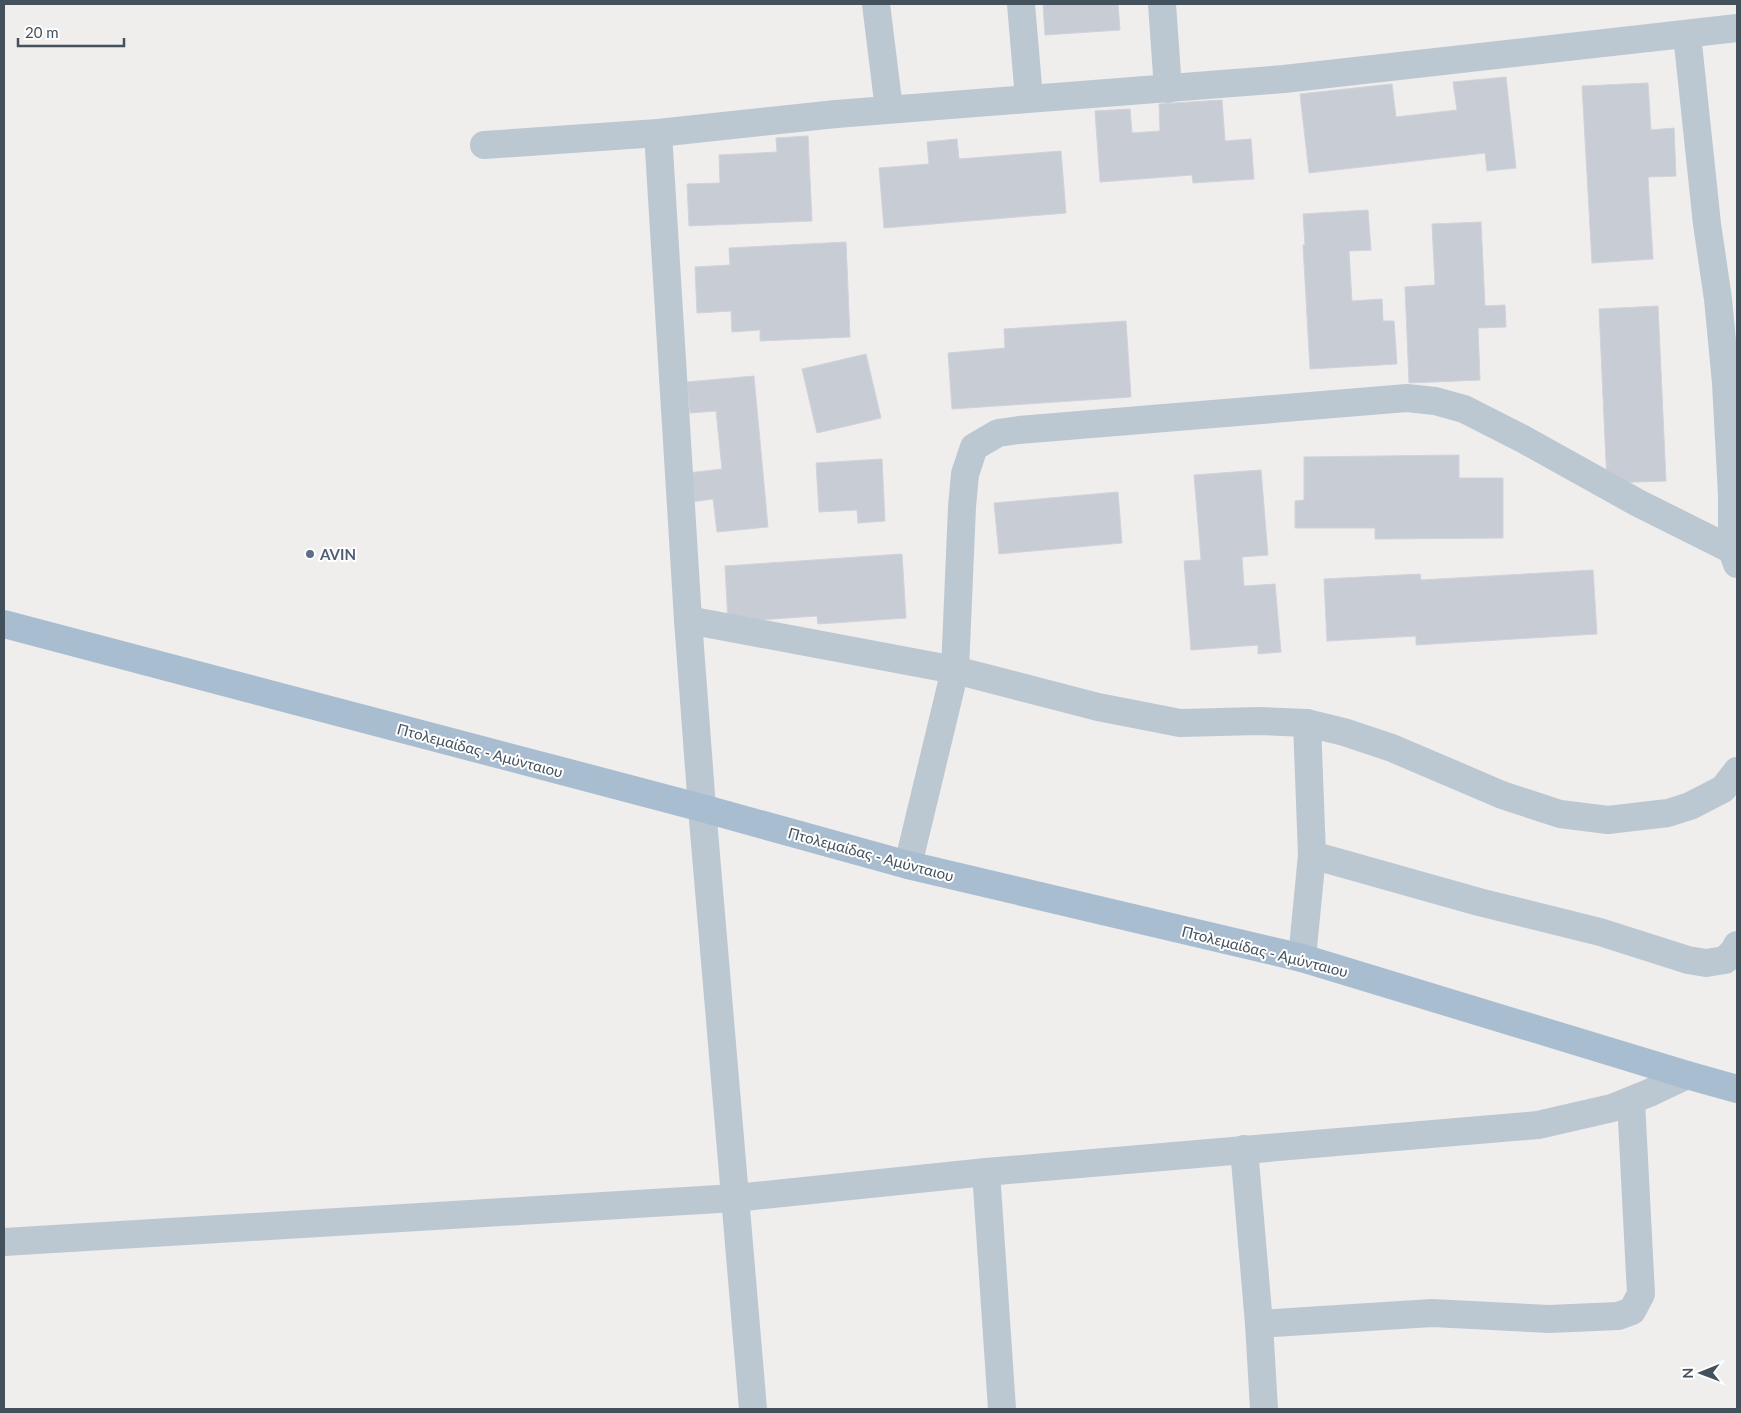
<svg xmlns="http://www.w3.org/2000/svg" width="1741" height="1413" font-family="Lato,sans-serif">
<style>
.building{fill:#c8ccd4;stroke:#d0d3da}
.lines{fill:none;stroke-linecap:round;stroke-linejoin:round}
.minor{stroke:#bcc8d1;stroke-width:28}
.major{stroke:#a9bdd0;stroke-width:28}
.service-dot{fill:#5c6f8a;stroke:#fff;stroke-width:2}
.labels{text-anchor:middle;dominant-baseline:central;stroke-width:4;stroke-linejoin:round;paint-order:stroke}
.service-label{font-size:15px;font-weight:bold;fill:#4e5e75;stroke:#fff;text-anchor:start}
.street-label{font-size:15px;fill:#43515d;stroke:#fff}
</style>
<rect width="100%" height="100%" fill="#f0eded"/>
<g class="building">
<polygon points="1043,4 1118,4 1120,30 1045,35"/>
<polygon points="1506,77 1516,168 1487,171 1485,153 1309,173 1300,94 1392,84 1396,117 1457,110 1453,82"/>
<polygon points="1648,83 1651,130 1674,128 1676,176 1648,177 1653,259 1592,263 1582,86"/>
<polygon points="1222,100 1225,141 1251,139 1254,179 1193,183 1192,175 1100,182 1095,111 1130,109 1132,133 1160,131 1159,104"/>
<polygon points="808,136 812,221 689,226 687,184 720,183 719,155 777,152 776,138"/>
<polygon points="957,139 959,159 1061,151 1066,213 884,228 879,168 929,164 927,142"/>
<polygon points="1368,210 1371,250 1349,251 1352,301 1382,299 1383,321 1394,321 1397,364 1310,369 1303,245 1305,245 1303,214"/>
<polygon points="1481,222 1485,306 1505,305 1506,327 1478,328 1480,380 1409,383 1405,287 1435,285 1432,224"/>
<polygon points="846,242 850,337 760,341 760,330 732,332 731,311 697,313 695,267 730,265 729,248"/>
<polygon points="1658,306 1666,481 1607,483 1599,309"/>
<polygon points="1126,321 1131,397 952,409 948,353 1005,348 1004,329"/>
<polygon points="866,354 881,418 817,433 802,369"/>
<polygon points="754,376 768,527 717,532 713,499 691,502 688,473 722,469 716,411 690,413 687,382"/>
<polygon points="1459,455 1459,478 1503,478 1503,538 1375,539 1375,528 1295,528 1295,501 1304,500 1304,457"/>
<polygon points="882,459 885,521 858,523 857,510 819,512 816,463"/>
<polygon points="1261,470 1268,555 1242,557 1244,586 1275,584 1281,652 1258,654 1258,645 1191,650 1184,561 1201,560 1194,475"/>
<polygon points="1118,492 1122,543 999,554 994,503"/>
<polygon points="902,554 906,618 818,624 817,616 728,622 725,566"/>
<polygon points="1593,570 1597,634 1416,645 1416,636 1327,641 1324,579 1420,574 1421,580"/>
</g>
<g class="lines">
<g class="minor">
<polyline points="876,4 889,109"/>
<polyline points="1021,4 1029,98"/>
<polyline points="1162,4 1168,89"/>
<polyline points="1687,34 1707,224 1718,299 1726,383 1732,495 1732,550 1737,564"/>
<polyline points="658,133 688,620 702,808 753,1409"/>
<polyline points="484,145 658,133 836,114 1284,79 1737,28"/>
<polyline points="688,620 955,670 1098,707 1180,723 1260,721 1307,723 1344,732 1392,748 1502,795 1560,814 1608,820 1668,813 1690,806 1723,789 1737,771"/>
<polyline points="1312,855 1479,902 1600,932 1688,960 1706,963 1725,960 1734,951 1737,945"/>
<polyline points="908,865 955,670 962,507 965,474 974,447 998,433 1019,430 1407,398 1435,401 1464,409 1523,439 1638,503 1732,550"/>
<polyline points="1302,958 1312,855 1307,723"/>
<polyline points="1244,1149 1259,1324 1264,1409"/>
<polyline points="986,1172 1002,1409"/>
<polyline points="4,1242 735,1198 986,1172 1538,1125 1612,1108 1649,1093 1687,1075"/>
<polyline points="1259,1324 1432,1313 1549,1319 1618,1316 1632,1311 1641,1294 1631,1101"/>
</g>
<polyline class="major" points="4,624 702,808 908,865 1302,958 1687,1075 1737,1089"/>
</g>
<circle class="service-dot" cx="310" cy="554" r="5"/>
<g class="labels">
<g class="service-label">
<text x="320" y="554">AVIN</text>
</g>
<g class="street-label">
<text transform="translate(480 750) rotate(15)">Πτολεμαίδας - Αμύνταιου</text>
<text transform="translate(871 854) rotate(15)">Πτολεμαίδας - Αμύνταιου</text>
<text transform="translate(1265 951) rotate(14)">Πτολεμαίδας - Αμύνταιου</text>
</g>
</g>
<rect width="1741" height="1413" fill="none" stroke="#43515d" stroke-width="10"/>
<g transform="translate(1701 1373) rotate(269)" stroke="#ffffff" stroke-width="4" paint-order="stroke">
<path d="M0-4L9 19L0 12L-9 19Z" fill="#43515d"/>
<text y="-8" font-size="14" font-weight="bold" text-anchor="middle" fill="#43515d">N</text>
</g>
<path d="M18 38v8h106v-8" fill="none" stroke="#43515d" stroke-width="2.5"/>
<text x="25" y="38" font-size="15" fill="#43515d" stroke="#ffffff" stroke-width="4" paint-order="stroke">20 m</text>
</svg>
